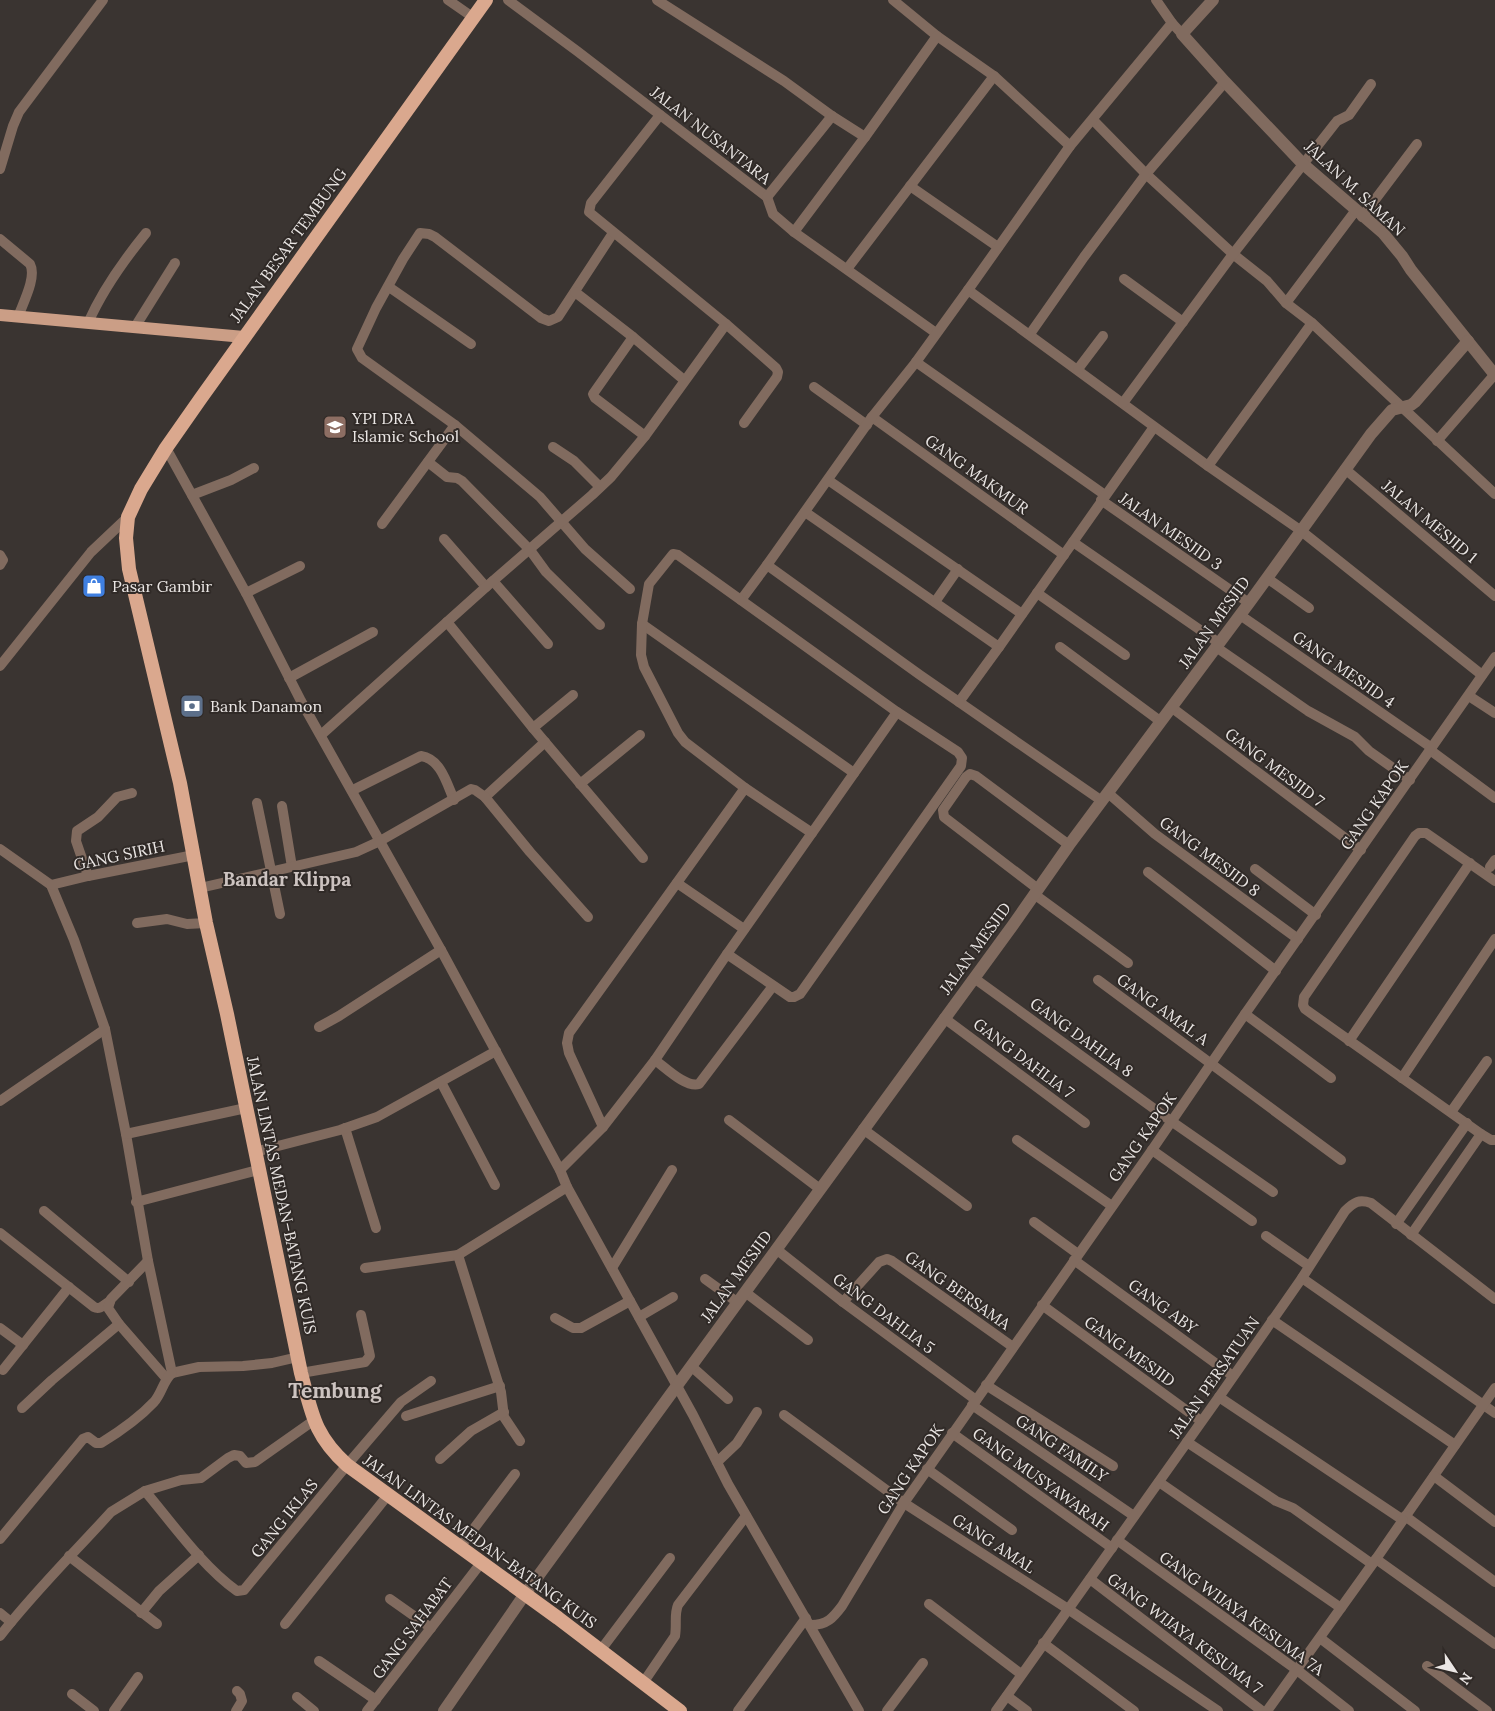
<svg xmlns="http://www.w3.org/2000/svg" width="1495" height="1711" font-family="Lora,serif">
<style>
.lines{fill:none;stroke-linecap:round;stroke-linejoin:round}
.minor{stroke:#816b5f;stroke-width:10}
.tertiary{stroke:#816b5f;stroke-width:12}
.primary{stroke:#cb9e86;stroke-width:12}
.trunk{stroke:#daa88e;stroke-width:14}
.labels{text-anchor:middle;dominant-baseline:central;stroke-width:4;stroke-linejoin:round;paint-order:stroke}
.street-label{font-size:16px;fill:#eae6e4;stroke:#302a27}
.poi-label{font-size:16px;fill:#eae6e4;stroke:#302a27;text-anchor:start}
.quarter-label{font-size:19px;font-weight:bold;fill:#ccc3c0;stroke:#302a27}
.district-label{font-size:21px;font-weight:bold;fill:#ccc3c0;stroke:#302a27}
</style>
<rect width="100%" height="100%" fill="#3a3431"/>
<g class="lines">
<g class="minor">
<polyline points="448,0 474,18"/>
<polyline points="508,0 577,51 767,197 773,214 794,232 936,333"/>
<polyline points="657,0 784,81 832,116 865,137"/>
<polyline points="893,0 937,36 994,76 1070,146"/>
<polyline points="1156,0 1172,23"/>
<polyline points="1093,120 1146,174 1233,254 1267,281 1286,303 1312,323 1495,494"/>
<polyline points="0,169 13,126 19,112 103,0"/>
<polyline points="910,186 998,247"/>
<polyline points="767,197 832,116"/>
<polyline points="1362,217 1417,144"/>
<polyline points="794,232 865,137 937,36"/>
<polyline points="613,233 558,317 549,321 541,318 435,237 429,234 420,233 403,259 376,308 357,349 362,358 455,425 540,497 585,549 630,589"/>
<path d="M0,239L30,264C37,277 23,303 18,317"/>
<polyline points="847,269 994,76"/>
<polyline points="1124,279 1183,322"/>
<polyline points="389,287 471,344"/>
<polyline points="968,290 1208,466 1300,530 1482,675"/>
<polyline points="575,292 633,337 684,380"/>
<polyline points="1286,303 1356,210"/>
<path d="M88,323C102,291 124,260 146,233"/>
<polyline points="726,324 776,368 778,372 777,377 744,423"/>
<polyline points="135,327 175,263"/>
<polyline points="1030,334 1084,257 1146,174 1225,82"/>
<polyline points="633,337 593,394 595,398 645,436"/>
<polyline points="916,362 1105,495"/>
<polyline points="1078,369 1103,336"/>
<polyline points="814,387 867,425"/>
<polyline points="1123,403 1233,254 1333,126 1337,121 1349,115 1371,84"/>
<polyline points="872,417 1064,555"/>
<polyline points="1437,441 1495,374"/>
<polyline points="553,447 574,461 600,487"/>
<polyline points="166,448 246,593 301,701 441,950 560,1170 567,1187 693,1415 728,1484 859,1711"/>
<polyline points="428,462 447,477 457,478 462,481 530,550 546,572 600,625"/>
<polyline points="1208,466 1312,323"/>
<polyline points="1345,469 1495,596"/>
<polyline points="828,480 1022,614"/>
<polyline points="192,495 231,480 254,468"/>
<polyline points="1101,500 1249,603"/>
<polyline points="805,512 999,647 1154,427"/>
<polyline points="382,524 455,425"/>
<polyline points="444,539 486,587"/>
<polyline points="1073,542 1219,643"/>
<polyline points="0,555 3,560 0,565"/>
<polyline points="1267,578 1309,608"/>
<polyline points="493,581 548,644"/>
<polyline points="246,593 300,566"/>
<polyline points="1037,593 1125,655"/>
<polyline points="741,600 767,565"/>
<polyline points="935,602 958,569"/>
<polyline points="1240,615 1432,748"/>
<polyline points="447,622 533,728 643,858"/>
<polyline points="642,624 854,773"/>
<polyline points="1060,647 1160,721"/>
<polyline points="1216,647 1308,711 1355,737 1369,751 1410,780"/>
<polyline points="0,666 91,552 128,517"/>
<polyline points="289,678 373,632"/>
<polyline points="1469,696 1495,713"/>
<polyline points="959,702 999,647"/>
<polyline points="1171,707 1361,850"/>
<polyline points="533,728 573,695"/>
<polyline points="321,735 486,587 592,495 611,477 645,436 726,324 589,212 591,203 660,115"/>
<polyline points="1430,750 1495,798"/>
<polyline points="580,784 640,735"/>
<path d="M353,790L421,756C441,759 447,784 454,800"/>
<polyline points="1108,793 1155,834 1298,939"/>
<polyline points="485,797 545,742"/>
<polyline points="1102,801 920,675 767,565 872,417 916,362 968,290 1070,146 1172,23 1182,34"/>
<polyline points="257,803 280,914"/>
<polyline points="282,806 292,867"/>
<polyline points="0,849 51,885 74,940 105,1029 126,1134 148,1261 172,1373"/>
<polyline points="1490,867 1495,860"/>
<polyline points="1255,869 1316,915"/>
<polyline points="1148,872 1276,971"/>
<polyline points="88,876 76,841 77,831 98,817 117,797 132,793"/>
<polyline points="1495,881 1426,833 1419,833 1415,836 1304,997 1303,1005 1305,1009 1481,1134 1491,1140 1495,1140"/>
<polyline points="677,883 744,929"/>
<polyline points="51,885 88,876 194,855"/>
<polyline points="200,888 356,852 380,841 471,789 475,790 485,797 530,852 588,917"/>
<polyline points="1038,889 944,817 943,810 966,777 970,774 976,776 1069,845"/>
<polyline points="1034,894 1128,963"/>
<polyline points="137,923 167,919 187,924 206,923"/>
<polyline points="727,954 897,712"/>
<polyline points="974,978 1171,1121 1273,1192"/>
<polyline points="1098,980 1341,1160"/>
<polyline points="1245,1014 1331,1078"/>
<polyline points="944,1018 1085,1123"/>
<polyline points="319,1027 339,1016 441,950"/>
<polyline points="1349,1041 1470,863"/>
<path d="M655,1060C666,1068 686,1088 699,1084L773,986"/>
<polyline points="1402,1078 1495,939"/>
<polyline points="441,1082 495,1185"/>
<polyline points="0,1101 105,1029"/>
<polyline points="1451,1112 1487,1061"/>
<polyline points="729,1120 820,1189"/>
<polyline points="603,1127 569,1053 567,1043 569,1033 745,788"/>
<polyline points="345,1128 376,1228"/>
<polyline points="863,1129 967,1206"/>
<polyline points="126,1134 246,1108"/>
<polyline points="1017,1140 1112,1206"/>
<polyline points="1152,1150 1252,1221"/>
<polyline points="255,1152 340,1130 377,1117 496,1051"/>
<polyline points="560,1170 603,1127 655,1060 727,954 790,997 794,997 800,994 961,766 962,758 958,752 897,712 678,555 673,554 649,584 642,624 641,655 644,667 678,733 685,742 745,788 812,833"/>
<polyline points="136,1202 258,1170"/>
<polyline points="44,1211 129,1282"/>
<polyline points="1034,1222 1078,1254"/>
<polyline points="1396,1224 1467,1123"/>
<path d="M0,1233L94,1307C100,1310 104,1305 110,1301"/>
<polyline points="1411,1235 1481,1134"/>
<polyline points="1266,1236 1309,1266"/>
<polyline points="776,1249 843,1302 976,1400"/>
<polyline points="1074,1260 1233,1376"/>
<polyline points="148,1261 111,1299 108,1308 119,1324 166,1378"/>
<polyline points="365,1268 458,1255"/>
<polyline points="612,1268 672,1170"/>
<polyline points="1302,1278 1495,1413"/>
<polyline points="705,1279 737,1302"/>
<polyline points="745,1292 808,1340"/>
<polyline points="843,1302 879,1262 887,1259 892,1261 1013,1347"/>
<polyline points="1042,1305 1201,1421"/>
<polyline points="639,1317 673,1297"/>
<polyline points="555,1318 573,1328 581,1328 630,1301"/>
<polyline points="1272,1320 1455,1445"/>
<polyline points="0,1328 23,1345"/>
<polyline points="691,1366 728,1399"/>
<polyline points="3,1370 69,1287"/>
<polyline points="172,1373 199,1367 243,1366 272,1363 298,1357"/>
<polyline points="301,1373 365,1362 370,1356 361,1315"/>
<polyline points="986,1385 1113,1466"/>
<polyline points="1219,1397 1403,1520 1495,1388"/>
<polyline points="972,1405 1134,1516"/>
<polyline points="22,1408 52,1380 119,1324"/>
<polyline points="784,1415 904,1503 1068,1609 1218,1711"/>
<polyline points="406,1416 500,1386"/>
<polyline points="952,1433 1112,1548"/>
<polyline points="520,1441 504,1417 501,1392 458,1255 567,1187"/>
<polyline points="1187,1442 1276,1501 1293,1508 1372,1564"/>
<polyline points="440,1459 471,1431 504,1412"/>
<polyline points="717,1462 737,1443 757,1412"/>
<polyline points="927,1469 1012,1530"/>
<polyline points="1434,1476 1495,1522"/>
<polyline points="1159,1482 1341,1608"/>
<path d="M145,1491C172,1523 203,1567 237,1591L244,1590L347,1465L401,1402L431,1381"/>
<polyline points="1405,1516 1495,1582"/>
<polyline points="1403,1520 1376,1559 1495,1644"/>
<path d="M0,1539L83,1439L88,1437L96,1443H101C119,1432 139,1418 154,1402C162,1393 163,1381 172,1373"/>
<polyline points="1117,1540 1297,1670 1349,1711"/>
<polyline points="460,1547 515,1474"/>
<polyline points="69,1556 157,1624"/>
<polyline points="1090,1579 1262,1711"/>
<polyline points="390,1599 431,1628"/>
<polyline points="929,1604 1021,1674"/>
<polyline points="0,1613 11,1622"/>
<polyline points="141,1613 159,1591 199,1555"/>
<polyline points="285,1624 388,1495"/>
<path d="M811,1625C827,1625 833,1618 842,1606L904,1503L1152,1150L1245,1014L1495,657"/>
<path d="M0,1636C34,1592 74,1553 111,1512L145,1491L181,1480L201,1478L228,1458L234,1455L240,1456L246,1463L255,1462L313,1421"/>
<polyline points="1320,1638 1415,1711"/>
<polyline points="1043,1643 1134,1711"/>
<polyline points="600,1651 670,1558"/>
<polyline points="319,1661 376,1700"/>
<polyline points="1427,1666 1487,1711"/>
<path d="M643,1683L675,1636C677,1625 674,1614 678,1605L746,1516"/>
<polyline points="72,1694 94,1711"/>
<polyline points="1007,1696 1027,1711"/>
<polyline points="297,1697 314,1711"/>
<polyline points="114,1711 138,1677"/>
<polyline points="236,1711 242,1701 240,1694 237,1691"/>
<polyline points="367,1711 481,1563"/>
<polyline points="738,1711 806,1618"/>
<polyline points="887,1711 923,1663"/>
<path d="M996,1711L1219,1397L1302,1278L1345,1211C1354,1202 1359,1199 1371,1203L1495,1299"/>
<polyline points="1267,1711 1376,1559"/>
</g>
<g class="tertiary">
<polyline points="1213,0 1182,34 1225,82 1303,164 1383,233 1402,256 1411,270 1495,375"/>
<polyline points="444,1711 525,1594 1013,925 1069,845 1249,603 1371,434 1392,410 1411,405 1415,402 1468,341"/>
</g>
<polyline class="primary" points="0,315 244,337"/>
<path class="trunk" d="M486,0L201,398L166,448L141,489L128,517L126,538L129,569L180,783L206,923L227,1014L301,1373C312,1414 314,1435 347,1465L558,1618L680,1711"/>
</g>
<defs>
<g id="school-square" transform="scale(1.25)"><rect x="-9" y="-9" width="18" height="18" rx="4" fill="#8d6e63" stroke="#302a27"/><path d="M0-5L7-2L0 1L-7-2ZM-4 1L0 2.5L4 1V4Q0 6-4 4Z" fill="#fff"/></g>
<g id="shop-square" transform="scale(1.25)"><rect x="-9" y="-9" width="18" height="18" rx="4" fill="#3f7fe0" stroke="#302a27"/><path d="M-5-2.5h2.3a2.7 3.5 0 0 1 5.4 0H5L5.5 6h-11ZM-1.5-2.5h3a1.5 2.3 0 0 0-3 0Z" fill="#fff"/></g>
<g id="bank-square" transform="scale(1.25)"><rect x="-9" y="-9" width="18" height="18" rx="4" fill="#5c6f8a" stroke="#302a27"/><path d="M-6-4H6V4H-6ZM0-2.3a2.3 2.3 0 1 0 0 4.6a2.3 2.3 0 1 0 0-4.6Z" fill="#fff"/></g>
</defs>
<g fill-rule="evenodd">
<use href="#school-square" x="335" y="427"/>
<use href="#shop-square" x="94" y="586"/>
<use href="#bank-square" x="192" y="706"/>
</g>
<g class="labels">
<g class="street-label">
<text transform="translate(711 135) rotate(38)">JALAN NUSANTARA</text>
<text transform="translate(1355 188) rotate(43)">JALAN M. SAMAN</text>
<text transform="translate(288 245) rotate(-54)">JALAN BESAR TEMBUNG</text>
<text transform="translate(977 474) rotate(36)">GANG MAKMUR</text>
<text transform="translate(1430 521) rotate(40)">JALAN MESJID 1</text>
<text transform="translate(1171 531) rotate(35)">JALAN MESJID 3</text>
<text transform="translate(1214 622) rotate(-54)">JALAN MESJID</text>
<text transform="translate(1344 669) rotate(35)">GANG MESJID 4</text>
<text transform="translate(1275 767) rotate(37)">GANG MESJID 7</text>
<text transform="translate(1374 805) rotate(-55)">GANG KAPOK</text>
<text transform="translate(119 855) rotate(-12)">GANG SIRIH</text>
<text transform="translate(1210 856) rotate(37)">GANG MESJID 8</text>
<text transform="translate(975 948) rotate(-54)">JALAN MESJID</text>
<text transform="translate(1163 1009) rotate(36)">GANG AMAL A</text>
<text transform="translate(1082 1037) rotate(36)">GANG DAHLIA 8</text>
<text transform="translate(1024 1058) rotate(37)">GANG DAHLIA 7</text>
<text transform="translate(1142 1137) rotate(-55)">GANG KAPOK</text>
<text transform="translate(282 1195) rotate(78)">JALAN LINTAS MEDAN–BATANG KUIS</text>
<text transform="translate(736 1276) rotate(-54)">JALAN MESJID</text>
<text transform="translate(958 1290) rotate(35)">GANG BERSAMA</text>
<text transform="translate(1163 1306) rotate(36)">GANG ABY</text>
<text transform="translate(884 1313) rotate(37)">GANG DAHLIA 5</text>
<text transform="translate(1130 1351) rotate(36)">GANG MESJID</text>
<text transform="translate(1214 1377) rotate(-55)">JALAN PERSATUAN</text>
<text transform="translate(1062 1448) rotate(34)">GANG FAMILY</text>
<text transform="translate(910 1469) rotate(-56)">GANG KAPOK</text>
<text transform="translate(1041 1479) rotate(36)">GANG MUSYAWARAH</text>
<text transform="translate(284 1518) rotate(-51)">GANG IKLAS</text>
<text transform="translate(480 1541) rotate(36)">JALAN LINTAS MEDAN–BATANG KUIS</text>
<text transform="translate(994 1543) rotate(33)">GANG AMAL</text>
<text transform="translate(1242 1613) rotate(36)">GANG WIJAYA KESUMA 7A</text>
<text transform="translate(412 1628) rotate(-53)">GANG SAHABAT</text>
<text transform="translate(1185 1633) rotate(37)">GANG WIJAYA KESUMA 7</text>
</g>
<g class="poi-label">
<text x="352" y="418">YPI DRA<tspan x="352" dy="18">Islamic School</tspan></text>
<text x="112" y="586">Pasar Gambir</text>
<text x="210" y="706">Bank Danamon</text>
</g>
<g class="quarter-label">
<text x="287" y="879">Bandar Klippa</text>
</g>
<g class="district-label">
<text x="335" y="1390">Tembung</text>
</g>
</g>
<g transform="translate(1455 1671) rotate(125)" stroke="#302a27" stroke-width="4" paint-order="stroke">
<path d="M0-4L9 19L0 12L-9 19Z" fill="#eae6e4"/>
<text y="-8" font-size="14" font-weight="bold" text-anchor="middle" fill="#eae6e4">N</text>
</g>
</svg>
